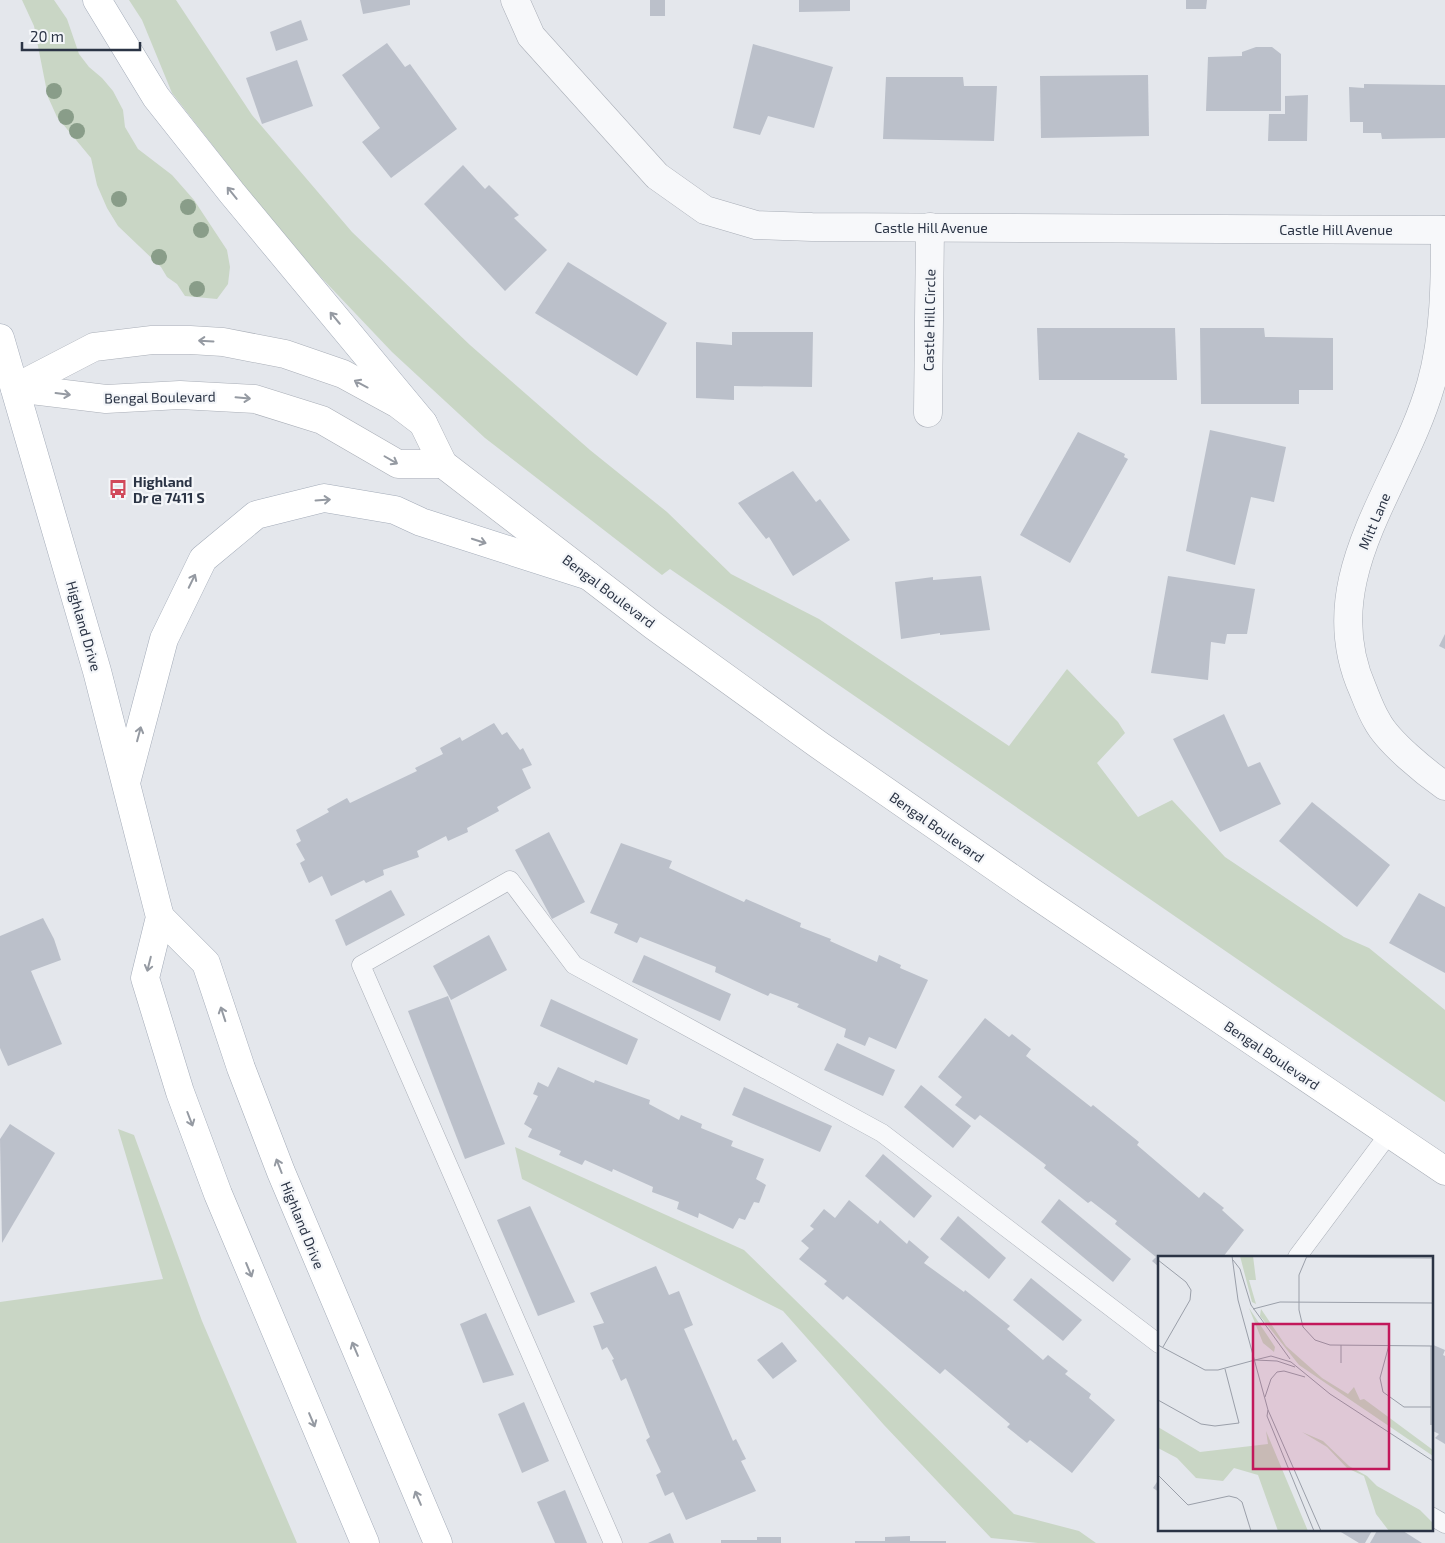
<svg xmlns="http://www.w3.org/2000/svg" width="1445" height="1543" font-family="'Exo 2',sans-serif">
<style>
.green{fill:#c9d6c5}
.building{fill:#bbc0ca}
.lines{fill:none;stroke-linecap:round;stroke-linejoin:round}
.service-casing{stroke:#a9aeb7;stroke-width:19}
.minor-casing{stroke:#a9aeb7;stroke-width:29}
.secondary-casing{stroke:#a9aeb7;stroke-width:29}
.primary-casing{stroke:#a3abb8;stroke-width:29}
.service{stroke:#f7f8fa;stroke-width:18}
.minor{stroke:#f7f8fa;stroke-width:28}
.secondary{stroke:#fff;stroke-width:28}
.primary{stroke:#fff;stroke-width:28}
.tree{fill:#899d89}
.oneway{stroke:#959aa2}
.labels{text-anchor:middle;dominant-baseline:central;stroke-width:4.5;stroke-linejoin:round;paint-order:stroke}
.street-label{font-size:14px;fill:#2b3445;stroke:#f4f6f9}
.poi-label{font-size:14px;font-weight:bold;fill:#2b3445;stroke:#f4f6f9;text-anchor:start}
.inset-road{fill:none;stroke:#9a9fa9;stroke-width:1}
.view{fill:#c2185b;fill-opacity:0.15;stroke:#c2185b;stroke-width:2.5}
.inset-edge{fill:none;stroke:#2b3445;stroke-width:2.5}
</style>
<rect width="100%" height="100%" fill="#e4e7ec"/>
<g class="green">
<polygon points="22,0 54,0 67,19 79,54 89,67 102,78 113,91 123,110 125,127 138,149 172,175 194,200 227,250 230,267 228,284 217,299 185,296 177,284 167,277 161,267 118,226 107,208 97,185 91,158 57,117 48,97 34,26"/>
<polygon points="129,0 176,0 252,115 352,232 470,345 590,450 667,512 731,574 819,619 1009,746 1067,669 1118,722 1125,733 1097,763 1138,817 1172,800 1225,857 1344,937 1369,948 1445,1010 1445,1102 670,569 662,575 485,438 392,352 317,273 249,192 172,93 142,20"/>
<polygon points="118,1129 134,1135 202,1321 297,1543 0,1543 0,1302 163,1279"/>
<polygon points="515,1147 744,1250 1014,1514 1079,1531 1096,1543 1038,1543 991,1538 884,1425 783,1311 522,1179"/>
</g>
<g class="building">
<polygon points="360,0 410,0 410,5 363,14"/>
<rect x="650" y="0" width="15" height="16"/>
<polygon points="799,0 850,0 850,11 799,12"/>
<polygon points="1186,0 1207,0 1206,9 1186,9"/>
<polygon points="301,20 308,40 276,51 270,32"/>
<polygon points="387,43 405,67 410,64 457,129 391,178 362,142 380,128 342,75"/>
<polygon points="753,44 833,67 814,128 768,116 760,135 733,128"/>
<polygon points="1256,47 1272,47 1281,54 1281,111 1206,111 1208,57 1242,56 1242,52"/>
<polygon points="297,60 313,106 262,124 246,78"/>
<polygon points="1148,75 1149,136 1041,138 1040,76"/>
<polygon points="886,77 963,77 964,86 997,86 994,141 883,139"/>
<polygon points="1364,84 1445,85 1445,138 1382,139 1381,133 1363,133 1363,122 1350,122 1349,87 1364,88"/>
<polygon points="1308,95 1307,141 1268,141 1269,114 1285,114 1285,96"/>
<polygon points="463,165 485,189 489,185 519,215 514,218 547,250 505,291 424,204"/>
<polygon points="568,262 667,323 637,376 535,313"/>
<polygon points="1037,328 1175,328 1177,380 1039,380"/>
<polygon points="1200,328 1264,328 1265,337 1333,338 1333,390 1299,390 1299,404 1201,404"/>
<polygon points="732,332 813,332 812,387 734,386 734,400 696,398 696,342 732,345"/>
<polygon points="1210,430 1286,447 1274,502 1251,497 1235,565 1186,551"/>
<polygon points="1078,432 1125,454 1124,457 1128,459 1070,563 1020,535"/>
<polygon points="793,471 816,502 820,499 850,540 793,576 769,537 766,539 738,503"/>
<polygon points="981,576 990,630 940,635 940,633 901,639 895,582 933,577 933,580"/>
<polygon points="1168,576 1255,589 1247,634 1227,634 1225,644 1211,642 1208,680 1151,673"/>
<polygon points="1445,634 1445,649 1439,646"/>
<polygon points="1224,714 1248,767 1260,762 1281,804 1220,832 1173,739"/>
<polygon points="494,723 502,735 507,732 520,750 523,748 532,765 522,769 531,788 497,807 499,811 467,828 468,832 448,841 446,836 417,851 419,857 383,870 384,875 366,883 364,880 331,896 322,876 309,883 300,863 305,860 296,844 301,841 296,830 329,812 327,809 347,798 350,803 417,771 415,768 443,754 440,748 460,737 462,741"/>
<polygon points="1312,802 1390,865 1357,907 1279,841"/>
<polygon points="549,832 585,902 552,919 515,850"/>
<polygon points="621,843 672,861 669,868 744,902 746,899 801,923 800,927 831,939 830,941 877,962 879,955 901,965 900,968 928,980 896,1049 869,1037 865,1046 844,1037 846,1029 797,1007 799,1004 770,993 768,996 715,972 716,967 640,937 637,943 614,933 618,924 590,913"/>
<polygon points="391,890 405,915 346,946 335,920"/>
<polygon points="1419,893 1445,907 1445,973 1389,943"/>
<polygon points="43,918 54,939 61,960 31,971 62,1044 8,1066 0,1048 0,936"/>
<polygon points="489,935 507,970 451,1000 433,966"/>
<polygon points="644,955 731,994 720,1021 632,982"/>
<polygon points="448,996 505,1144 465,1159 408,1011"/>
<polygon points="551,999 638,1039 627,1065 540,1026"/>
<polygon points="985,1018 1009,1037 1012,1034 1031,1049 1026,1056 1091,1107 1093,1105 1139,1142 1137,1145 1199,1198 1204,1192 1224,1208 1222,1210 1244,1230 1223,1257 1159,1257 1159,1267 1152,1261 1156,1257 1115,1224 1117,1221 1091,1201 1088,1203 1044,1168 1046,1165 980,1115 975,1120 955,1105 962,1097 938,1077"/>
<polygon points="837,1043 895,1070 883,1096 824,1070"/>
<polygon points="558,1067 594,1083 595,1080 650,1100 649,1104 679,1120 681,1115 702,1124 701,1128 733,1141 731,1146 764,1159 756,1179 766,1185 759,1203 754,1202 745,1220 739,1218 733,1229 699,1213 698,1218 677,1209 679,1202 652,1192 653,1187 613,1169 612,1172 585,1160 582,1165 559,1155 561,1151 528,1137 532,1129 524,1124 538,1096 533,1094 538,1082 548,1087"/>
<polygon points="921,1085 971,1126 953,1148 904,1107"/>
<polygon points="744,1087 832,1126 820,1152 732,1115"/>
<polygon points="10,1124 55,1153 2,1243 0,1139"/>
<polygon points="883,1154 932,1196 914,1218 865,1176"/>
<polygon points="1059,1199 1131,1259 1113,1282 1041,1222"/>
<polygon points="849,1200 878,1224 880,1220 907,1244 909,1240 929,1257 924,1263 964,1292 965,1290 1010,1326 1007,1329 1043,1360 1048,1355 1068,1371 1065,1374 1091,1394 1089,1398 1115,1420 1072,1473 1030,1440 1027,1443 1007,1427 1010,1424 945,1369 940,1374 847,1296 843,1300 824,1284 827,1281 799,1259 809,1248 801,1241 814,1229 810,1226 824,1209 835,1218"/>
<polygon points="530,1206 575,1302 538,1316 497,1220"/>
<polygon points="958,1216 1006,1258 989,1279 940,1239"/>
<polygon points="656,1266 669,1295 679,1291 693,1325 684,1329 733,1441 736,1439 746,1459 741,1461 756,1491 686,1520 673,1492 665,1496 656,1475 661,1472 646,1440 650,1437 626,1378 621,1381 612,1360 614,1359 607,1347 602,1350 593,1326 604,1323 590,1293"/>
<polygon points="1031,1278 1082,1320 1063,1341 1013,1300"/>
<polygon points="486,1313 514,1375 483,1383 460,1324"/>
<polygon points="782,1342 797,1361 773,1379 757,1360"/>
<polygon points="1431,1344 1445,1350 1443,1355 1445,1356 1445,1444 1435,1438 1439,1434 1431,1430"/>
<polygon points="524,1402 549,1461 522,1473 498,1414"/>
<polygon points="1159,1479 1159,1492 1153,1488"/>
<polygon points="565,1490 587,1543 555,1543 537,1502"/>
<polygon points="1336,1529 1373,1529 1365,1543 1359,1543"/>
<polygon points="1378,1529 1400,1529 1422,1543 1370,1543"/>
<polygon points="670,1533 674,1543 648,1543"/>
<polygon points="910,1536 910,1541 946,1541 946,1543 855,1543 855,1541 885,1541 885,1537"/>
<polygon points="757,1537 781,1537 781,1543 721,1543 721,1540 757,1540"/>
</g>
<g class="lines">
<g class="service-casing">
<g id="service">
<polyline points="1297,1257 1388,1135"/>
<polyline points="1431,1516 1445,1524"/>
<polyline points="613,1543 361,965 510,880 574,965 882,1133 1159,1344"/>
</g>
</g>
<g class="minor-casing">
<g id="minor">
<polyline points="515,0 531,36 657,176 705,210 756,225 812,227 1445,230"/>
<path d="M1445,230C1445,281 1445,334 1431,384C1402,487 1313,578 1363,690C1367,700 1371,711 1377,721C1388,742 1425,772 1445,786"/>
<polyline points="928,413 930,227"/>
</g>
</g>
<g class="secondary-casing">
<g id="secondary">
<polyline points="15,388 94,347 152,340 190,340 223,342 285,354 343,374 398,404 423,423 443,464 654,626 819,745 1030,891 1445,1171"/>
<polyline points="15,388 106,399 180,395 255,399 322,420 398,464 443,464"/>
</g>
</g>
<g class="primary-casing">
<g id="primary">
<polyline points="97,0 156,97 232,193 423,423"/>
<polyline points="0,338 97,671 160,917 145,978 180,1092 218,1194 365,1543"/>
<polyline points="127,779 164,639 203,559 256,515 324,498 395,510 421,522 589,576"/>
<polyline points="160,917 206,963 241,1068 281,1172 438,1543"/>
</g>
</g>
<use href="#service" class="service"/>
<use href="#minor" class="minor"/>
<use href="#secondary" class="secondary"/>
<use href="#primary" class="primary"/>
</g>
<g class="tree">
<circle cx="54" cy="91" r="8"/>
<circle cx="66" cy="117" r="8"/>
<circle cx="77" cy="131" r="8"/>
<circle cx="119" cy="199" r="8"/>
<circle cx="188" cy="207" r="8"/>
<circle cx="201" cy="230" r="8"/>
<circle cx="159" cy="257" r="8"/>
<circle cx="197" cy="289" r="8"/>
</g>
<defs><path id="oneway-shaft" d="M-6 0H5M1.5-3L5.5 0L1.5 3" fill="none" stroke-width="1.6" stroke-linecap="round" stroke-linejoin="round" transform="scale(1.25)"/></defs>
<g class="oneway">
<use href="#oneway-shaft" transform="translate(232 193) rotate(-129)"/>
<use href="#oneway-shaft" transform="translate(335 318) rotate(-130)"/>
<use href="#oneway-shaft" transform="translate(206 341) rotate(-177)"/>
<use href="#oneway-shaft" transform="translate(361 384) rotate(-152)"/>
<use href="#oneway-shaft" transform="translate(63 394) rotate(7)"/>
<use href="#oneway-shaft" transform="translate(243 398) rotate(5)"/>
<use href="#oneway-shaft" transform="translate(391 460) rotate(30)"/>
<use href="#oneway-shaft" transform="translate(323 500) rotate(-4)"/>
<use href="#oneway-shaft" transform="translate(479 541) rotate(18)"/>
<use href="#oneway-shaft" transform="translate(192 581) rotate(-64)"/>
<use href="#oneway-shaft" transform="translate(139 734) rotate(-75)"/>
<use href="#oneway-shaft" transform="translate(149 964) rotate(104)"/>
<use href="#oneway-shaft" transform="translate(223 1014) rotate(-108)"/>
<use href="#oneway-shaft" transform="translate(190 1119) rotate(69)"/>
<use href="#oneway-shaft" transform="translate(279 1166) rotate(-111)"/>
<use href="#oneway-shaft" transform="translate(249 1270) rotate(68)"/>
<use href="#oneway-shaft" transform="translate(355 1349) rotate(-113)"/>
<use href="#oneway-shaft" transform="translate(312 1420) rotate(67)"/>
<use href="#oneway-shaft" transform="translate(418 1498) rotate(-113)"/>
</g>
<defs>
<g id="bus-bare" transform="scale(1.5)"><path d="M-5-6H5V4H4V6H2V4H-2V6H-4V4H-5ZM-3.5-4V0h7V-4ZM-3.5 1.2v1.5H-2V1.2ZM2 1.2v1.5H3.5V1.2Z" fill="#d1495b" stroke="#f4f6f9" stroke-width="2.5" paint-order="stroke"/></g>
</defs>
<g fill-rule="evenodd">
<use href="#bus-bare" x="118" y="489"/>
</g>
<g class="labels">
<g class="street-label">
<text x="931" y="227">Castle Hill Avenue</text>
<text x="1336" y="229">Castle Hill Avenue</text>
<text transform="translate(929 320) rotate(-89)">Castle Hill Circle</text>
<text transform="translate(160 397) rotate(-1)">Bengal Boulevard</text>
<text transform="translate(1374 521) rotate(-67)">Mitt Lane</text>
<text transform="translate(609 591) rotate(37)">Bengal Boulevard</text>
<text transform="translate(84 626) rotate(74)">Highland Drive</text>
<text transform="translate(937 827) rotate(35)">Bengal Boulevard</text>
<text transform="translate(1272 1055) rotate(34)">Bengal Boulevard</text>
<text transform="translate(303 1225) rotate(68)">Highland Drive</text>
</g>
<g class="poi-label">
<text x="133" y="481">Highland<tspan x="133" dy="16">Dr @ 7411 S</tspan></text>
</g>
</g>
<g transform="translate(1158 1256)">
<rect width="275" height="275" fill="#e4e7ec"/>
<path d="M82,0H95L98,24H91L98,48L94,46ZM91,52L117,91L116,96L105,87ZM103,53L128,90L164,122L190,138L196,131L202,144L206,143L275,194V200L141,109L102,60ZM0,171L42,196L110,188L108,175L150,275H120L100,219L76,212L65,225L38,222L19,202L0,192ZM144,176L165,185L191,210L209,220L219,230L262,254L275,267V275H231L218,258L206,220L189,212L169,191Z" fill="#c9d6c5"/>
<path class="inset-road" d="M74,0L80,44L110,154L109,160L156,275M149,0L141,19V54L145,71L157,84L172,89L275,90M149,1L275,2M0,4L28,26L33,34L32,44L5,91M75,4L82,13L93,49L132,103M95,53L122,46L275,47M0,89L47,114H60L97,104M231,89L222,122L225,136L246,151H273M97,104L113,100L133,106L172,138L275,205M97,104L119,105L137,111M183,107V89M107,141L113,123L119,116L126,115L147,121M0,144L43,168L57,170L81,167L67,113M110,154L163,275M273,169V90M0,219L30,249L71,240L79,242L84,246L93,275"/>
<path class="view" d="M95,68H231V213H95Z"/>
<rect width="275" height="275" class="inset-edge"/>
</g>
<path d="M22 42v8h118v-8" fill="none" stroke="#2b3445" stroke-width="2.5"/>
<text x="30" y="42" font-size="15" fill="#2b3445" stroke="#f4f6f9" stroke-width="4" paint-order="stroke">20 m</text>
</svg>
